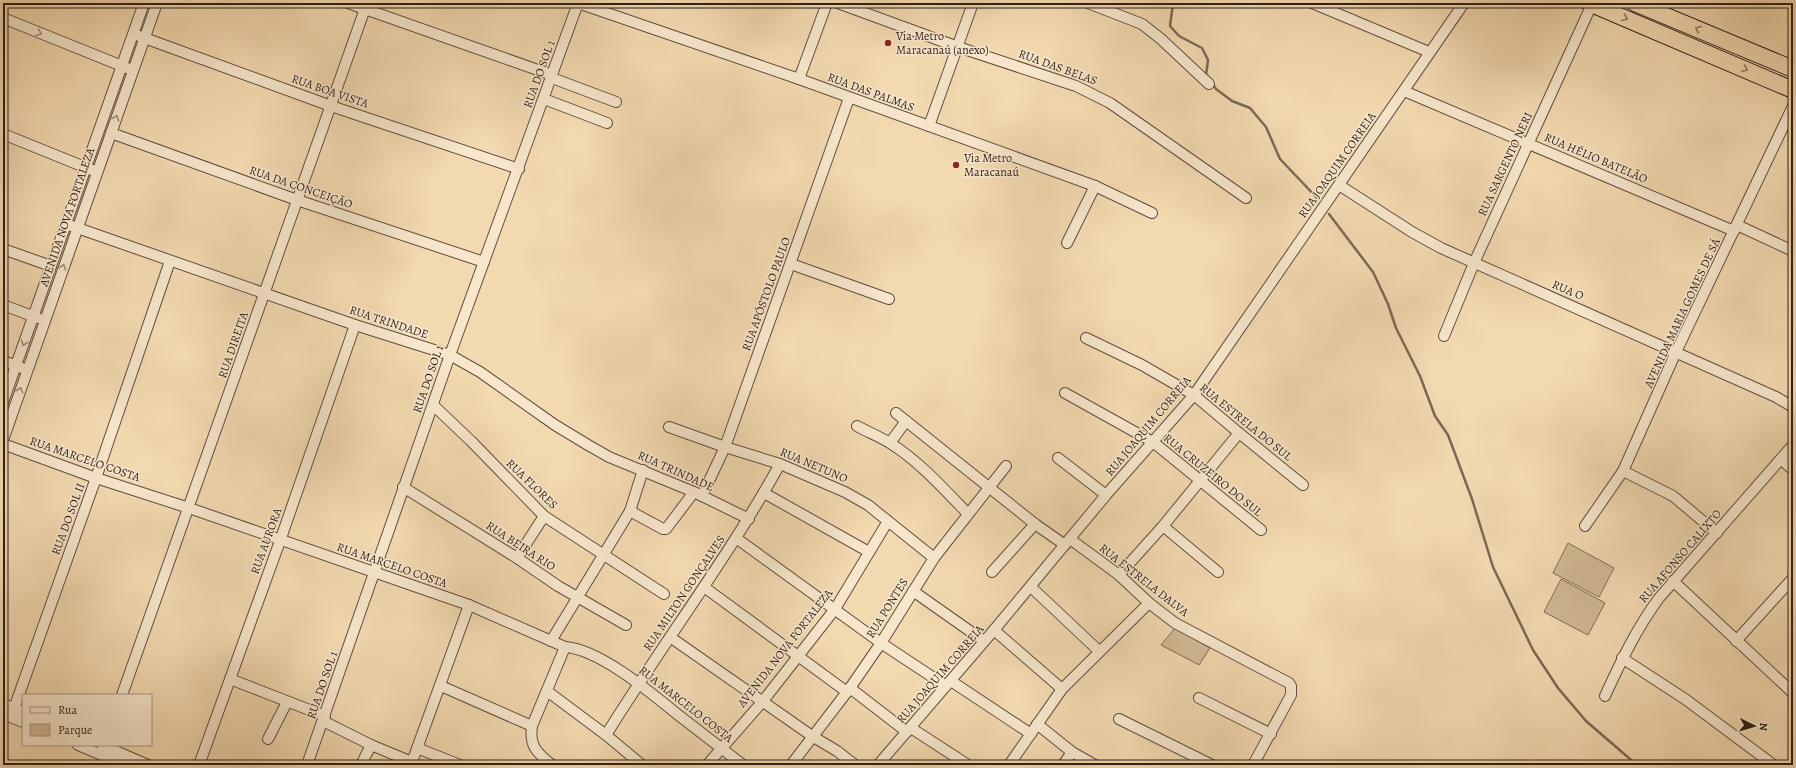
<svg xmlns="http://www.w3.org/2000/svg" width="1796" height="768" font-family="Alegreya,serif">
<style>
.green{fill:#d2b996;stroke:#806c56}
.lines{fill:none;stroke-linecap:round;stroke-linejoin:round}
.stream{stroke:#7c6954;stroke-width:2.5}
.minor-casing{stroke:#5f4e3d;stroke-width:12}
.trunk-casing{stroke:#2e1f17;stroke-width:18}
.minor{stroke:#f7e6cc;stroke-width:10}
.trunk{stroke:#f3d9b0;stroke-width:16}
.oneway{stroke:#907c64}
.oneway2{stroke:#9d8c7b}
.poi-dot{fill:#8f2418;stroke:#f7e6cc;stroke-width:1.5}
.labels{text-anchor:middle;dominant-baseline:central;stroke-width:3;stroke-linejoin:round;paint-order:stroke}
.poi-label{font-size:12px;fill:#2e1f17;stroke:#f7e6cc;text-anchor:start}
.street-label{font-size:12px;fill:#2e1f17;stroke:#f7e6cc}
</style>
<rect width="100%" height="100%" fill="#f3d9b0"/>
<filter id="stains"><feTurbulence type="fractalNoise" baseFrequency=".005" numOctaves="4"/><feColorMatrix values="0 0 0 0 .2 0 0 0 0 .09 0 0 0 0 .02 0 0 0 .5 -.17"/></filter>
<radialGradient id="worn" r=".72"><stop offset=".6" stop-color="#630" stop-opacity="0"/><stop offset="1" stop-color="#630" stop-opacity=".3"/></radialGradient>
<g class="green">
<polygon points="1568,543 1614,568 1599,597 1553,573"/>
<polygon points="1561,579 1605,603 1588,635 1544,612"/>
<polygon points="1175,628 1210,648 1199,665 1161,645"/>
</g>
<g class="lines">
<g class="stream">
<polyline points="1173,3 1170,26 1179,36 1202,48 1208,60 1206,75 1208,77"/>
<polyline points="1212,83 1216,89 1232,101 1250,108 1266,127 1280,159 1318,199"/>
<polyline points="1329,214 1373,272 1388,304 1396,328 1420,376 1435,416 1448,435 1472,499 1493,567 1533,650 1558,688 1586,721 1637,765"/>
</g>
<g class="minor-casing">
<g id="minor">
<polyline points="348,3 552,75"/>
<polyline points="578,3 799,79 1095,186 1152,213"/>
<polyline points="838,3 958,47 1076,86 1110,103 1246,198"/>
<polyline points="1088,3 1142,24 1161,39 1209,84"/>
<polyline points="1312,3 1429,52"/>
<polyline points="3,18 127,68"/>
<polyline points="139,36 331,106 519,169"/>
<polyline points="552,78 616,102"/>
<polyline points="799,79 827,3"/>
<polyline points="1404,91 1734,231"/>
<polyline points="544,99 607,123"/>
<polyline points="929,126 973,3"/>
<polyline points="111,133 297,200 484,262"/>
<polyline points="3,134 92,170"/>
<polyline points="1339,185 1412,232 1441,248 1776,397 1793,407"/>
<polyline points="66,224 355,325 450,355 480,372 555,425 588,445 609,457 694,492 749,519"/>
<polyline points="1737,225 1793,251"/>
<polyline points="1067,243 1095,186"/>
<polyline points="3,249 51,266"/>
<polyline points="791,264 889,299"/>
<polyline points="3,305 38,318"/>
<polyline points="1444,336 1474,263 1592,4"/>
<polyline points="1086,338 1142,365 1194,395 1239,433 1303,485"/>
<polyline points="3,361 22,368"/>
<polyline points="1065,393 1153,442 1261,530"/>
<polyline points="3,402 144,3"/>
<polyline points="433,405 471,441 544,516 664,594"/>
<polyline points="896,413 1035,524 1065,545"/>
<path d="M857,426C868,432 880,437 890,443C920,462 944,489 968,514"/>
<polyline points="669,427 725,447 780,464 845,492 868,505 934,558"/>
<polyline points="3,440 157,3"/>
<polyline points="890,443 906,421"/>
<path d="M3,444L96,478L189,508L469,605L565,647C599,649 650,692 677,714C699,731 721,748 743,765"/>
<polyline points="1058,458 1106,495"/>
<polyline points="1781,459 1793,470"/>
<polyline points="1623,471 1673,496 1717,533"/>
<polyline points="403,487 517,558 558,586 626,625"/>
<polyline points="764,493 869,552"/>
<polyline points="702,496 725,447 849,98"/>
<polyline points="630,511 663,529 666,529 694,492"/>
<polyline points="1163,526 1218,572"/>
<polyline points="1585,526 1623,471 1676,352 1793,106"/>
<polyline points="736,538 881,643 946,686"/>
<polyline points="1070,539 1119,575 1149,603 1175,623 1289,683 1291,686 1291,695 1253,765"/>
<polyline points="517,558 544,516"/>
<polyline points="992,572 1035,524"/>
<polyline points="1119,575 1163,526 1239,433"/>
<polyline points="1673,581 1793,693"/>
<polyline points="704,587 847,692"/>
<polyline points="1031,587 1099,651"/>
<polyline points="913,591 984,641"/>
<polyline points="994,630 1062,689"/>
<polyline points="670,637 812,736 837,751 855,765"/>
<polyline points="551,641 630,511 643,470"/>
<polyline points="1736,641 1793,578"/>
<polyline points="1622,658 1685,699 1771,763"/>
<polyline points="230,679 325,716"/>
<polyline points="951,681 1031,734"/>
<path d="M441,686L532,726C529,746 537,753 552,765"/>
<polyline points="850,688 907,732"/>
<polyline points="547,691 606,735 642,765"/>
<polyline points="122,695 367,3"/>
<path d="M1605,696C1621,661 1637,628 1659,598L1793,445"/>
<polyline points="1199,698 1271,734"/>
<polyline points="3,704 23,712"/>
<polyline points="3,714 23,722"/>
<polyline points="11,717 96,478 170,261"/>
<polyline points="1119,719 1212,765"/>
<polyline points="323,721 371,745 412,762"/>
<polyline points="1037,724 1072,752 1095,765"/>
<polyline points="532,726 565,647"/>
<polyline points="911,728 968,765"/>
<path d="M606,735C663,643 728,558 780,464"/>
<polyline points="268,739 287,702"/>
<polyline points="78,745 126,765"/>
<polyline points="102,745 148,765"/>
<polyline points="417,748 460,765"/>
<polyline points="199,765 280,541 355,325"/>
<polyline points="307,765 450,355 578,3"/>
<polyline points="361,765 371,745"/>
<polyline points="411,765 469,605"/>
<polyline points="707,765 763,701 835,609 888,521"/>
<polyline points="791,765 850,688 881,643 934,558 1006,466"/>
<polyline points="878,765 994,630 1106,495 1194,395 1464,3"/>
<polyline points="1009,765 1062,689 1149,603"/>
<polyline points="1063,765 1072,752"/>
</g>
</g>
<g class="trunk-casing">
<g id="trunk">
<polyline points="1589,3 1793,90"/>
<polyline points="1635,3 1793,69"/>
</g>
</g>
<use href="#minor" class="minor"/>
<use href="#trunk" class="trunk"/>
</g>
<defs><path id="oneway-chevron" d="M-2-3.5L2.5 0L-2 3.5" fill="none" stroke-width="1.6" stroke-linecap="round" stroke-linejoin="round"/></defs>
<g class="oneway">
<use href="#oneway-chevron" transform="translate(1625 18) rotate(23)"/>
<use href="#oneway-chevron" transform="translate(1698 29) rotate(-157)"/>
<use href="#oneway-chevron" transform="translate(1745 69) rotate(23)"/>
</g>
<g class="oneway2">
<use href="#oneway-chevron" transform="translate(39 33) rotate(22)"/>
<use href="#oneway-chevron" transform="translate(116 118) rotate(-70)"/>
<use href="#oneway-chevron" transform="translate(63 267) rotate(-71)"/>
<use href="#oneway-chevron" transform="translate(24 343) rotate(109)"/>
<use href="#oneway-chevron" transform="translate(20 390) rotate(-71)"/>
</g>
<g class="poi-dot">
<circle cx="888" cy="43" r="4"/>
<circle cx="956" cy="165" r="4"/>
</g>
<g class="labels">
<g class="poi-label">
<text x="896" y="36">Via Metro<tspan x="896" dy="14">Maracanaú (anexo)</tspan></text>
<text x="964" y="158">Via Metro<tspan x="964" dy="14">Maracanaú</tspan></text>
</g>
<g class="street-label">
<text transform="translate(1058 67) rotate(20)">RUA DAS BELAS</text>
<text transform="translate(539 74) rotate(-70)">RUA DO SOL 1</text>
<text transform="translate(330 91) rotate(19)">RUA BOA VISTA</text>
<text transform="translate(871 92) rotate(20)">RUA DAS PALMAS</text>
<text transform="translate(1596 158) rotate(23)">RUA HÉLIO BATELÃO</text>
<text transform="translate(1505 164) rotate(-65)">RUA SARGENTO NERI</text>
<text transform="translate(1337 165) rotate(-55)">RUA JOAQUIM CORREIA</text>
<text transform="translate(301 187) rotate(19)">RUA DA CONCEIÇÃO</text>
<text transform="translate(67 217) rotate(-71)">AVENIDA NOVA FORTALEZA</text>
<text transform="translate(1568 290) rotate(23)">RUA O</text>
<text transform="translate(766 294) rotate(-70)">RUA APÓSTOLO PAULO</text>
<text transform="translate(1682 313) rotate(-65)">AVENIDA MARIA GOMES DE SÁ</text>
<text transform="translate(389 322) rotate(18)">RUA TRINDADE</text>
<text transform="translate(233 345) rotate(-71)">RUA DIREITA</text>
<text transform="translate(428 379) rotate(-71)">RUA DO SOL 1</text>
<text transform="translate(1246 422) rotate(39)">RUA ESTRELA DO SUL</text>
<text transform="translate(1148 426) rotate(-50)">RUA JOAQUIM CORREIA</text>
<text transform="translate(85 459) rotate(19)">RUA MARCELO COSTA</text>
<text transform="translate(814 465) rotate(23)">RUA NETUNO</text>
<text transform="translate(676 471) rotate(24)">RUA TRINDADE</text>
<text transform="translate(1213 475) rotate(39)">RUA CRUZEIRO DO SUL</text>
<text transform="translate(532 484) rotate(44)">RUA FLORES</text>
<text transform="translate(68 519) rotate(-70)">RUA DO SOL II</text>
<text transform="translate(266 541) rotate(-70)">RUA AURORA</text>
<text transform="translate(521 546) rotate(33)">RUA BEIRA RIO</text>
<text transform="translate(1680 556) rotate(-49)">RUA AFONSO CALIXTO</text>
<text transform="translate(392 565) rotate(19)">RUA MARCELO COSTA</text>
<text transform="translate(1144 580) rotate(38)">RUA ESTRELA DALVA</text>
<text transform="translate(684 593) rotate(-56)">RUA MILTON GONÇALVES</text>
<text transform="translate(887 608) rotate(-58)">RUA PONTES</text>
<text transform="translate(785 648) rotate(-52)">AVENIDA NOVA FORTALEZA</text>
<text transform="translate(940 674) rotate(-49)">RUA JOAQUIM CORREIA</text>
<text transform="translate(322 685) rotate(-71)">RUA DO SOL 1</text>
<text transform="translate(686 704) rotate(38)">RUA MARCELO COSTA</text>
</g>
</g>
<rect width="1796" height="768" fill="none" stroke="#f3d9b0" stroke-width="16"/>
<rect x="4" y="4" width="1788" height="760" fill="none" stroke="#2e1f17" stroke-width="2"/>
<rect x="8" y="8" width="1780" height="752" fill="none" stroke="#2e1f17"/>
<rect x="22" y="694" width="130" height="52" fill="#f7e6cc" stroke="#a79684"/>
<rect x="30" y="707" width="20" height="6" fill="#f7e6cc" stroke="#a79684"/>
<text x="58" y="714" font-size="12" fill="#2e1f17">Rua</text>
<rect x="30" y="724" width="20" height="12" fill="#d2b996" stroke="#a79684"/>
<text x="58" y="734" font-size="12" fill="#2e1f17">Parque</text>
<g transform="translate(1754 726) rotate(95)" stroke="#f7e6cc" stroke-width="3" paint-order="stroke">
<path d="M0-3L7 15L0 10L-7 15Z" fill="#2e1f17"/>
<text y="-6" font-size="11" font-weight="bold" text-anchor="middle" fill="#2e1f17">N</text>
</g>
<rect width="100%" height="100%" filter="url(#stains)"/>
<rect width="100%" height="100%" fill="url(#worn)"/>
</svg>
